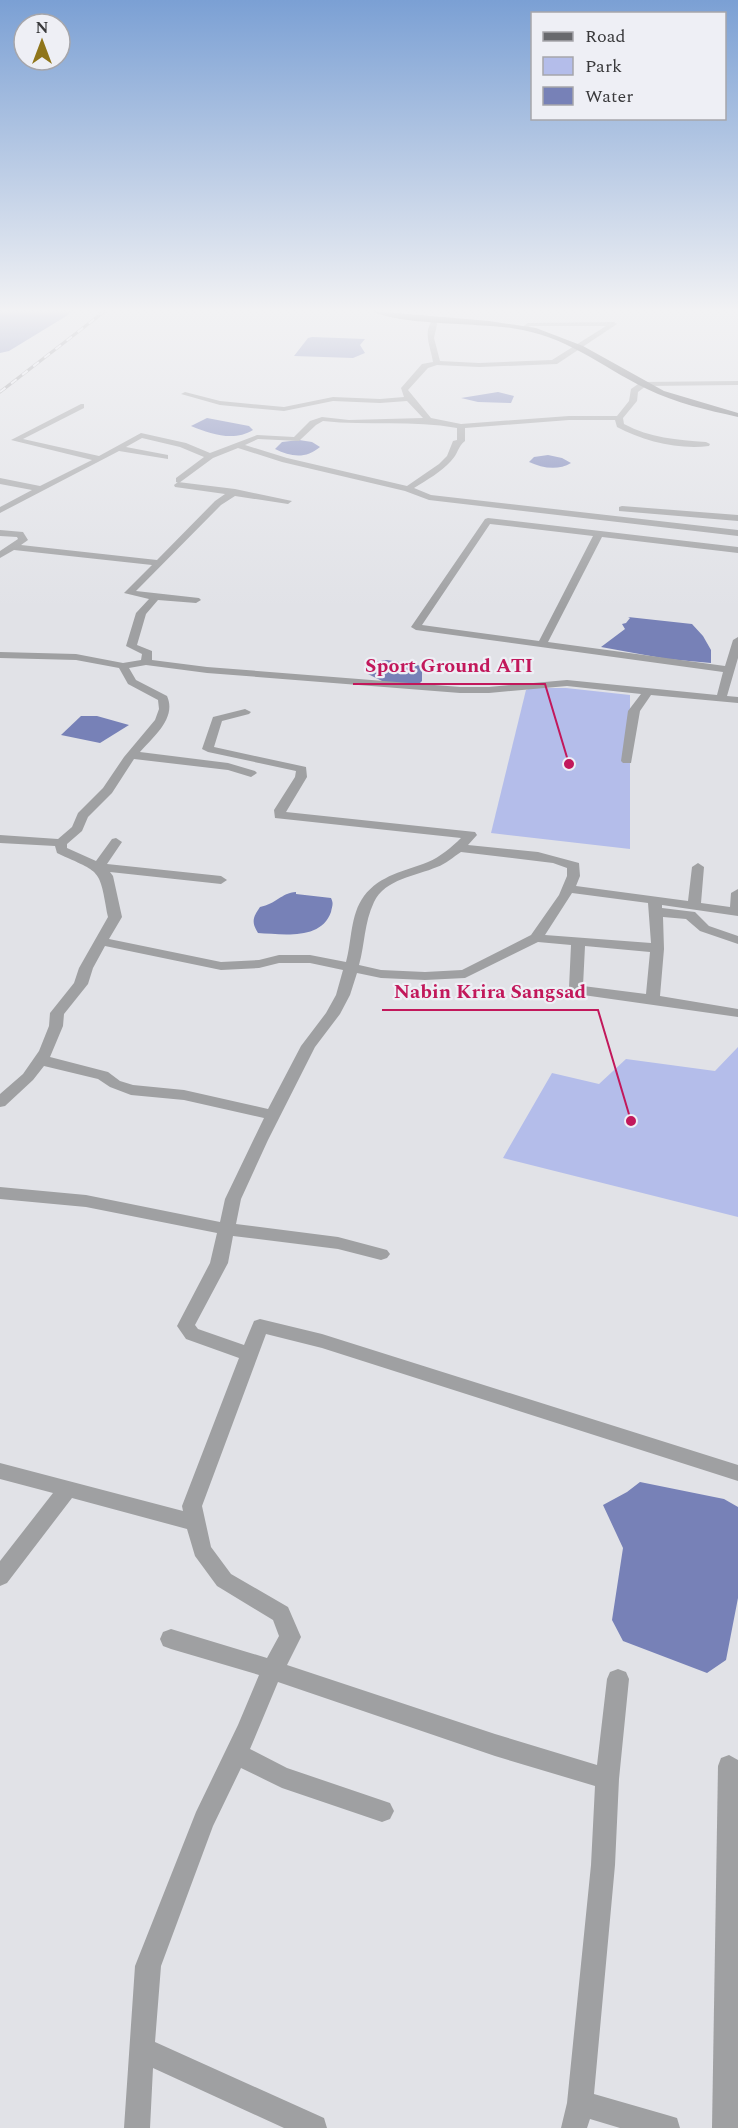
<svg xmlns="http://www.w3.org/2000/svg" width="738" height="2128" font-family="Spectral,serif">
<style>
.green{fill:#b4bdea}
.water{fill:#7781b7}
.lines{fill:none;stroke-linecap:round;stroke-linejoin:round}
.minor{fill:#9fa0a2;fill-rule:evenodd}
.primary{fill:#68696d;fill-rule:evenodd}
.rail-casing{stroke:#909094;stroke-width:3}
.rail{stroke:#eeeff5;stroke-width:2;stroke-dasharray:7;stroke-linecap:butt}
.leader{fill:none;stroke:#c2185b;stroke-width:2}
.callout-dot{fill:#c2185b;stroke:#eeeff5;stroke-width:2}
.callout-label{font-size:20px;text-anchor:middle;font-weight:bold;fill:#c2185b;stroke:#eeeff5;stroke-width:4.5;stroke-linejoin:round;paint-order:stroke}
</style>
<rect width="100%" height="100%" fill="#e1e2e7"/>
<g class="green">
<polygon points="531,688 566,688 630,695 630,849 491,833 526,690"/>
<polygon points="738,1047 738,1217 503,1158 552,1073 599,1084 626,1059 715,1071"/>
</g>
<g class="water">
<polygon points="0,311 71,311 68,315 9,351 0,353"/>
<polygon points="312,337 365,339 360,345 365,353 353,358 294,356 308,338"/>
<polygon points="498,392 514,396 511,403 478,402 461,398"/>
<path d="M207,418L249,426L253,430C234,442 211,434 191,426Z"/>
<path d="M299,440L312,442L320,447C306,459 291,457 275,449L282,442Z"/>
<path d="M548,455L562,458L571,463C558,471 542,468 529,462L534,457Z"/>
<polygon points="628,617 692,624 703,636 711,650 711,663 667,659 601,647 625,629 622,624 626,623 630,618"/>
<polygon points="387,660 422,666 422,681 419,684 386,683 368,674 374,662"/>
<polygon points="81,716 97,716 129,725 100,743 61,735"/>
<path d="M296,892V894L331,898C334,904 332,906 331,912C321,941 281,934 258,933C251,922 253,917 260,907C276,904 281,893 296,892Z"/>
<polygon points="640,1482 724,1499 738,1507 738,1598 726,1660 707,1673 623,1641 612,1620 623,1548 603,1505 627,1492"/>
</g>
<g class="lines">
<g class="minor">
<path d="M435,318L438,320L434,338L440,361L479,363L552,360L606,326H531L522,329V327L528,323L614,322L617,324L557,364L479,367L437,365L428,368L408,390L431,418L461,424L569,416H617L629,401L631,389L641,382L738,381V385L646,386L638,392L637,401L623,418L624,424C650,438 677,440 706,442L710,444L709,446C679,450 643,441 617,427L615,420H569L465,428V441C458,446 458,454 451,461C441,472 427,480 414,488L431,495L738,530V536L429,500L405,491L282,462L238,448L213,458L179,483L176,482V478L204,457L180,447L142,438L126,447L168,455V459L119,451L0,513V507L32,490L0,484V478L40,486L92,460L11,440L81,404H84V408L23,439L99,456L141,433L186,443L210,453L257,435L294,437L310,421L322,417L349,420L423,418L407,401L380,403L333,401L284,411L220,405L181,394L185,392L220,401L284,407L333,397L380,399L404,397L401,388L422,364L433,362C431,347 421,330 435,318ZM323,421C368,426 413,420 457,428V440L453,441L447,456L439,464L407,486L287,458L245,445L258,439L299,441L316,425Z"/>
<path d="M178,482L235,489L292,501L288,504L235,496L221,505L136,591L199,598L201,600L196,603L158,600L146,614L137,645L152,651V660L207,667L460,687H489L567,680L717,695L723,672L416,630L411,627L485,519L488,518L738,547V553L602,537L548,642L725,666L733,640L738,637V658L727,696L738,697V703L651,695L640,711L631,763H623L621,761L628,711L641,694L567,686L489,693H460L207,673L146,665L129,668L136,680L167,696C177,718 153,737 140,752L228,763L255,771L257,773L251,777L228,770L134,759L112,793L88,817L82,831L67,844V848L96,861L112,839L116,838L122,842L107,864L221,876L227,880L221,884L110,872L113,876L122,917L109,939L221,962L259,960L279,955H310L346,962C352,941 350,915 364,896C380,875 405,871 428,862C440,857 452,847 461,838L275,818L274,810L295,777L296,771L208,752L202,749L213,717L245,709L251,712L249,714L222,721L214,747L306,767L307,777L286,812L475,832L477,835L468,845L538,852L579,863L580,876L576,886L688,901L692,867L698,863L704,867L701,903L730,907L731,893L738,889V916L662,905V908L695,912L709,926L738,936V944L700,931L686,919L663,917L664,949L660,996L738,1009V1017L576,994L569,988L571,945L538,942L465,978L425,980L381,978L357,973L350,995L340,1014L315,1047L268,1140L241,1199L236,1224L338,1237L387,1250L390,1254L387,1258L381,1260L338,1249L233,1236L228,1263L195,1325L198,1329L244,1345L254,1321L260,1319L322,1334L738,1465V1481L322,1348L266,1334L202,1506L211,1547L231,1574L288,1607L301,1637L287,1665L495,1734L597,1765L607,1679L610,1672L618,1669L626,1672L629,1679L619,1779L615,1865L594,2094L667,2115L677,2118L680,2128H620L590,2119L587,2128H561L567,2103L591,1865L595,1786L495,1756L278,1682L250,1749L287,1768L390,1803L394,1811L390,1819L382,1822L282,1788L241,1768L213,1826L161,1966L155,2042L324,2118L327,2128H284L153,2068L150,2128H124L135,1966L196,1812L238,1725L259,1675L171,1649L163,1646L160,1639L163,1632L171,1629L267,1658L279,1636L273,1620L217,1586L195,1556L187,1529L72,1498L7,1583L0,1586V1561L53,1493L0,1479V1463L183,1511L182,1506L239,1358L186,1339L177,1326L210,1263L217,1233L86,1207L0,1199V1187L86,1195L220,1222L225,1199L264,1118L184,1100L131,1095L110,1087L98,1079L44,1066L33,1080L5,1106L0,1107V1094L23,1074L39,1051L49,1026L50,1013L74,983L79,968L108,917C99,867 102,874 57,853L55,846L0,843V835L58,839L72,827L78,813L103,788L124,757L155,720L159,709L158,700L128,684L119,668L76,660L0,658V652L76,654L123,663L141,660L142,654L126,646L136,613L149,599L124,593L152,565L14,550L0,558V551L18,539L17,537L0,536V530L23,532L28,540L21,545L157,560L215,501L225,494L175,487L174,485ZM490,524L593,536L539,641L422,625ZM461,852L553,863L567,868V876L559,895L531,935L462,970L425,972L381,970L359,965C365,944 364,923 374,902C385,879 416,876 437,867C446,864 453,857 461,852ZM572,893L648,903L651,943L545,935ZM105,946L221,970L259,968L279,963H310L343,970L336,995L326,1013L301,1046L268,1109L184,1090L133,1085L120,1081L108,1072L50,1057L63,1026L64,1014L88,984L93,968ZM585,946L650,952L646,994L583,986Z"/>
<polygon points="622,506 738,515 738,521 619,511 619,507"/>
<polygon points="729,1755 738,1760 738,2128 712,2128 718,1766 721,1758"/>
</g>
<path class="primary" d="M372,311L489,321L536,328L583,346L664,391L738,413V417C707,410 676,403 647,389C598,365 568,336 511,328C477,323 398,325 372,311Z"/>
<g class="rail-casing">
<polyline id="rail" points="0,392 105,311"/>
</g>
<use href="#rail" class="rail"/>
</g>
<linearGradient id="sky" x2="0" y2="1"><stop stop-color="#7ba0d4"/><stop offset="0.51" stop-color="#f2f2f4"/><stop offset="1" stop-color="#f2f2f4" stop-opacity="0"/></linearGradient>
<rect width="738" height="609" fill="url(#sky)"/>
<path class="leader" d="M569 764L545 684H353M631 1121L598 1010H382"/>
<g class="callout-dot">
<circle cx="569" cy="764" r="6"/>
<circle cx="631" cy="1121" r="6"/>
</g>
<g class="callout-label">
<text x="449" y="672">Sport Ground ATI</text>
<text x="490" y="998">Nabin Krira Sangsad</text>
</g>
<rect x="531" y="12" width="195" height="108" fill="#eeeff5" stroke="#a6a6ab" stroke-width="1.5"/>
<rect x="543" y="32" width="30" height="9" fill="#68696d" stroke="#a6a6ab" stroke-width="1.5"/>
<text x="585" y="42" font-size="18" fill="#39393b">Road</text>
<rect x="543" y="57" width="30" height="18" fill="#b4bdea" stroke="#a6a6ab" stroke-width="1.5"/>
<text x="585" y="72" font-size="18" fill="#39393b">Park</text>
<rect x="543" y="87" width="30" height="18" fill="#7781b7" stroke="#a6a6ab" stroke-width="1.5"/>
<text x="585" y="102" font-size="18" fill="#39393b">Water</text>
<g transform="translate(42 42)"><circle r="28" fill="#eeeff5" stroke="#a6a6ab" stroke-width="1.5"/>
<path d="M0-4.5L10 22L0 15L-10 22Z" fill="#8f751a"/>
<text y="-9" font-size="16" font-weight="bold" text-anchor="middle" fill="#39393b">N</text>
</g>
</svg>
